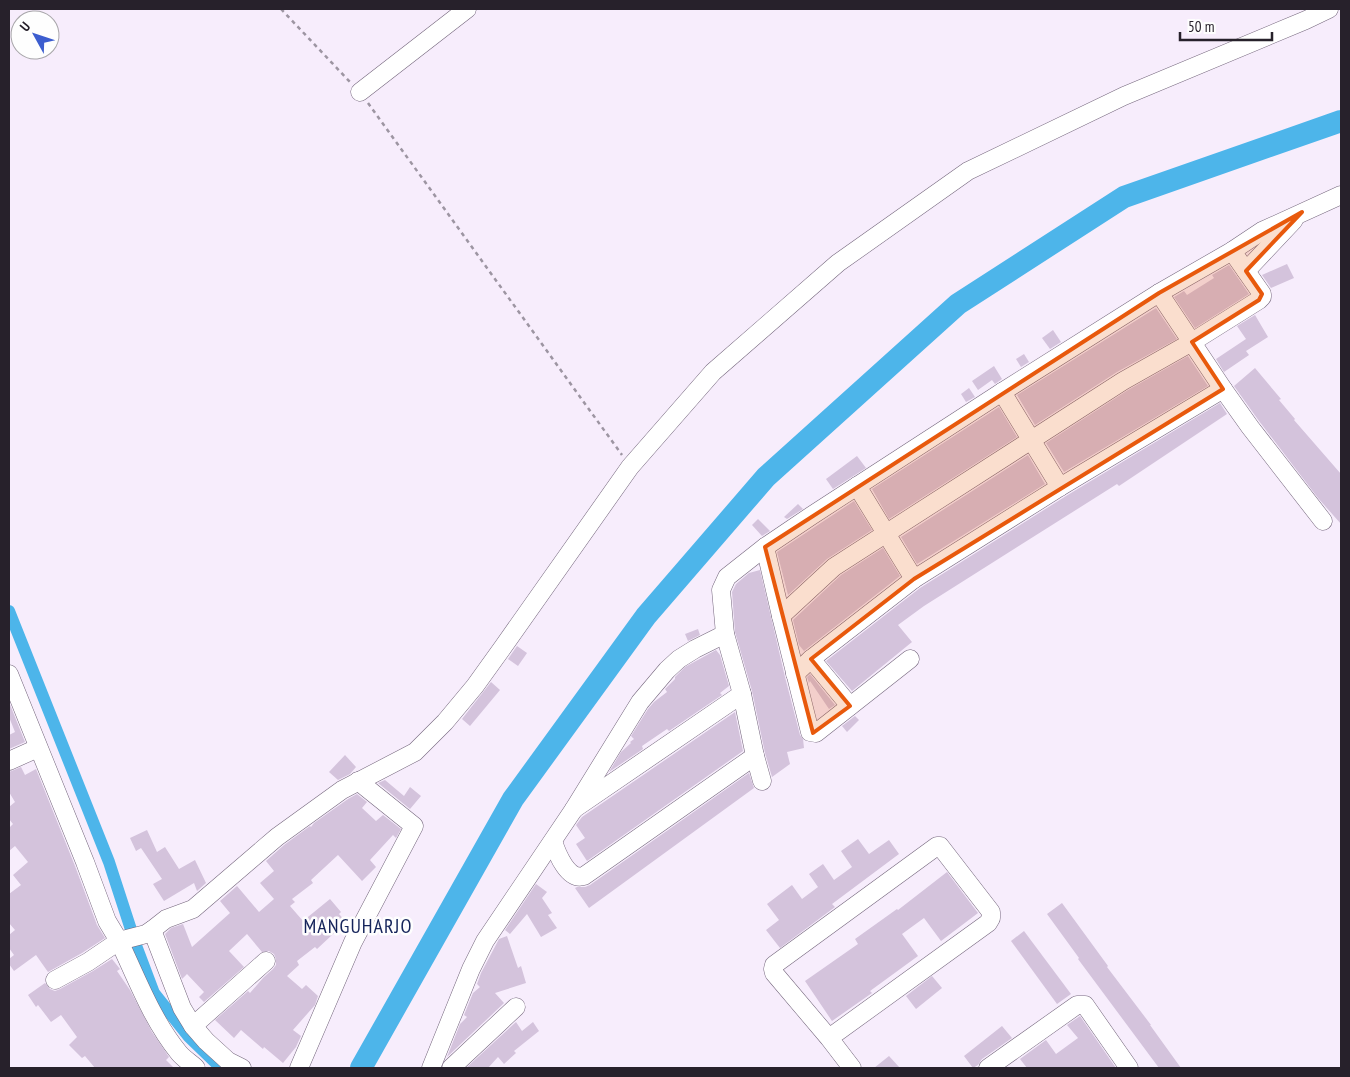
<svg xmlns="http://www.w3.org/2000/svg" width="1350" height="1077" font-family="'PT Sans Narrow',sans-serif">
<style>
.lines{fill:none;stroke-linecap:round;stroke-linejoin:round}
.canal{stroke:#4db5ea;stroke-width:12}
.river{stroke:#4db5ea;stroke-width:22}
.building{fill:#d4c3dc}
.minor-casing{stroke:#74667c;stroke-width:19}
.path{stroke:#9d95a2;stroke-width:2.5;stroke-dasharray:4 4;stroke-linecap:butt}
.minor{stroke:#fff;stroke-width:18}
.marked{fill:#e8590c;fill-opacity:0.2;stroke:#e8590c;stroke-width:4;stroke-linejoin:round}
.labels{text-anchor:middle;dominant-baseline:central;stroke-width:5;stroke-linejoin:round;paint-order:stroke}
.quarter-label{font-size:20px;letter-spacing:1px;fill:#14235a;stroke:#fefefe}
</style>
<rect width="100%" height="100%" fill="#f7edfc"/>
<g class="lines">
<polyline class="canal" points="9,611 109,862 137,948 154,993 189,1037 221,1068"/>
<polyline class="river" points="361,1068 513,799 646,616 766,477 958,304 1124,197 1341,121"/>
</g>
<g class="building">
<polygon points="1287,264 1294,278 1271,288 1262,275"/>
<polygon points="1229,265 1249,294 1195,328 1174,297 1184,291 1187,295 1214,278 1212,275"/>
<polygon points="1156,308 1177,339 1117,372 1035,425 1017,395"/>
<polygon points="1255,315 1268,337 1246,351 1249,355 1224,372 1216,359 1246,339 1237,326"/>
<polygon points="1053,330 1061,342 1050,349 1042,338"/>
<polygon points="1024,354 1029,362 1021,367 1016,359"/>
<polygon points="1188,356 1208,386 1064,472 1046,443 1128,390"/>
<polygon points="994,366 1002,379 995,384 992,380 978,390 972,381"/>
<polygon points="1255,368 1281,399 1279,400 1295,419 1294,420 1341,474 1341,524 1318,498 1259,421 1234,386"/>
<polygon points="969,388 975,397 966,402 961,394"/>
<polygon points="1220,403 1227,414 1119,486 1117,484 924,606 898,625 912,642 852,691 826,661 920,588 1066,496"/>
<polygon points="999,407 1017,437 889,519 872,489"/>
<polygon points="1028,455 1045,484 917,564 901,537"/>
<polygon points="857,456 866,468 833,489 826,479"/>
<polygon points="854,501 872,530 827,559 788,595 777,552"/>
<polygon points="798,504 803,509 787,519 784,517"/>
<polygon points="758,519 770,531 762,536 752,525"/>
<polygon points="883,548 900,576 804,651 799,645 793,620 841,575"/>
<polygon points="760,570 785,677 800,735 803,739 804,748 787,752 790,764 772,777 765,753 752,691 735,632 732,592 736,584 749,573"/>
<polygon points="698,629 700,635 688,641 685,634"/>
<polygon points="517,646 527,653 518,666 508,659"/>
<polygon points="716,650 720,655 729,686 720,693 722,695 669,731 667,729 642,746 643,749 609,772 621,752 631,743 630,742 634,739 631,736 648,709 654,702 667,692 665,689 675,679 675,677 685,667"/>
<polygon points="810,674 835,705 829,709 810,681 809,683 807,677"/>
<polygon points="491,682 500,690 470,726 462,719"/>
<polygon points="9,702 25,742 9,749 9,735 15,732 9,717"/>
<polygon points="735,712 743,751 587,861 576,844 585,838 576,825 582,817"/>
<polygon points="855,716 859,720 847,732 842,726"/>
<polygon points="345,755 356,767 350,774 338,780 329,772"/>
<polygon points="21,767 25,775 36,769 75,866 97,925 105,938 82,953 48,972 36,955 14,971 9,964 9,959 14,955 9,948 9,935 15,930 9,923 9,894 21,885 13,875 28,862 15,846 9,851 9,828 13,824 9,819 9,807 15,802 9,792 9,772"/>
<polygon points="749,773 754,788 589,908 575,888 577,887 585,887 590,885"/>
<polygon points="385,780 404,796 410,787 421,796 410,809 378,783"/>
<polygon points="357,794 367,802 362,808 376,821 383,815 401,829 396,838 393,835 370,860 376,867 362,881 338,855 311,880 313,883 292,899 295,902 290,906 303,921 330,899 341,912 339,914 346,922 317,949 315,947 297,961 299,965 287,976 302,989 306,985 318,996 315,1005 293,1030 301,1036 296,1047 283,1063 264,1047 263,1049 241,1030 234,1038 215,1020 248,991 250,993 263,978 273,969 276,965 276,959 274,954 269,951 262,952 247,934 229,951 244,967 204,1002 199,997 204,992 187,974 182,979 165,934 171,928 183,924 192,947 230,913 220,901 237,886 259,912 274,899 260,883 274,871 266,861 284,845 310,826 311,827 314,823 348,799"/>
<polygon points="147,830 157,852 165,847 179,869 195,860 206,883 197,891 194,883 164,901 153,884 162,879 141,848 136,851 130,838"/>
<polygon points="858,839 869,854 889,840 899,854 832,904 835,907 780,948 766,930 779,920 767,904 792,885 802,899 818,887 809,874 823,864 834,880 852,867 841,851"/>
<polygon points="947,872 978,913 941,941 924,918 902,934 918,956 870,991 872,993 832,1021 805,981 858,944 855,939 897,909 898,910"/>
<polygon points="536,884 547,892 542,898 552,913 548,915 557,928 541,937 527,914 510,934 505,930"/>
<polygon points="1062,903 1108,966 1107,967 1151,1025 1150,1025 1181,1068 1159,1068 1078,959 1079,958 1047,914"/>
<polygon points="1024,931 1071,994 1057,1004 1011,941"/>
<polygon points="507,936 518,968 521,966 526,983 495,993 504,1003 502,1005 447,1057 460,1024 467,1017 464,1015 473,993 480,987 477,984 481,973 499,939"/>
<polygon points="112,959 120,969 117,971 130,990 152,1032 169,1057 166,1060 174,1068 95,1068 85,1056 82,1058 69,1045 77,1037 61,1015 51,1022 38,1005 36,1007 28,995 45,983 50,989 55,991 60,989 93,971"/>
<polygon points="932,976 942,988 916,1009 906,996"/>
<polygon points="1080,1016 1116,1068 1027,1068 1020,1059 1046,1040 1056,1054 1078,1038 1067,1025"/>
<polygon points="516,1022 522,1031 533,1022 539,1031 514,1051 516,1053 504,1064 498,1057 488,1068 466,1068"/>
<polygon points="1002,1026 1012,1038 982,1059 978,1065 973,1068 964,1056"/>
<polygon points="889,1056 900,1068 874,1068"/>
</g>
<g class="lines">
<g class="minor-casing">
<g id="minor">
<polyline points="360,92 467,9"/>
<polyline points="1246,271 1294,220"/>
<polyline points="1159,293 1223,389 1250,427 1323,521"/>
<polyline points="1002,392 1060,487"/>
<polyline points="857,486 914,579"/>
<polyline points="765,547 781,616 810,732 816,733 910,659"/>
<polyline points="781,616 834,567 1123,381 1192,342 1259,300 1262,297 1262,294 1232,251"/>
<polyline points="811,659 850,706"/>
<polyline points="9,674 85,862 107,921 119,941 146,934 152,930 182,1008 193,1026 206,1041 228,1061 242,1068"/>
<polyline points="795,674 811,659 914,579 1060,487 1223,389"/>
<polyline points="742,694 755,756 762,781"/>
<polyline points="9,761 38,748"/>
<polyline points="574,809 742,694 725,634 721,590 727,577 765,547 811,516 1002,392 1159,293 1232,251 1262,231 1341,195"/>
<path d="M553,841C557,854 568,881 584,876L755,756"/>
<polyline points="152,930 166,919 193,909 277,837 342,790 415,752 445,722 475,686 503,647 630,467 713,372 838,263 968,171 1124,96 1306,20 1329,9"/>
<path d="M55,980L88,962L119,941C137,979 152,1020 179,1053C184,1059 191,1063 196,1068"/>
<polyline points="193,1026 266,961"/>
<polyline points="829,1038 988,923 991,918 991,912 940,846 937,846 774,965 773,969 774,973 829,1038 852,1068"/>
<polyline points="299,1068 353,942 414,826 358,781"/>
<polyline points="431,1068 471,969 485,941 574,809 640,702 667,670 679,659 695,649 725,634"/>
<polyline points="451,1068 516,1007"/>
<polyline points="988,1068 1077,1005 1085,1005 1129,1068"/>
</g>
</g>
<g class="path">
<polyline points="281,9 350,82"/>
<polyline points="368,103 622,455"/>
</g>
<use href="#minor" class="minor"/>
</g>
<path class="marked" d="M1302,212L1246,271L1262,294L1259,300L1192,342L1223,389L914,579L811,659L850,706L813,733L765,547L1159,293Z"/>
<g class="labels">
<g class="quarter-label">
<text x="358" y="926">MANGUHARJO</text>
</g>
</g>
<rect width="1350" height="1077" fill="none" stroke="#27212b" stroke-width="20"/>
<g transform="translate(35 35) rotate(310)"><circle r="24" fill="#fefefe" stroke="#a8a6aa"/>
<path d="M0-4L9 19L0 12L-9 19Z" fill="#3c5dcf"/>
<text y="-8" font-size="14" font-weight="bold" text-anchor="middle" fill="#27212b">U</text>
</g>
<path d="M1180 32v8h92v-8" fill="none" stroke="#27212b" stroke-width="2.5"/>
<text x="1188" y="32" font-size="15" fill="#27212b" stroke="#fefefe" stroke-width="4" paint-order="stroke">50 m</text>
</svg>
